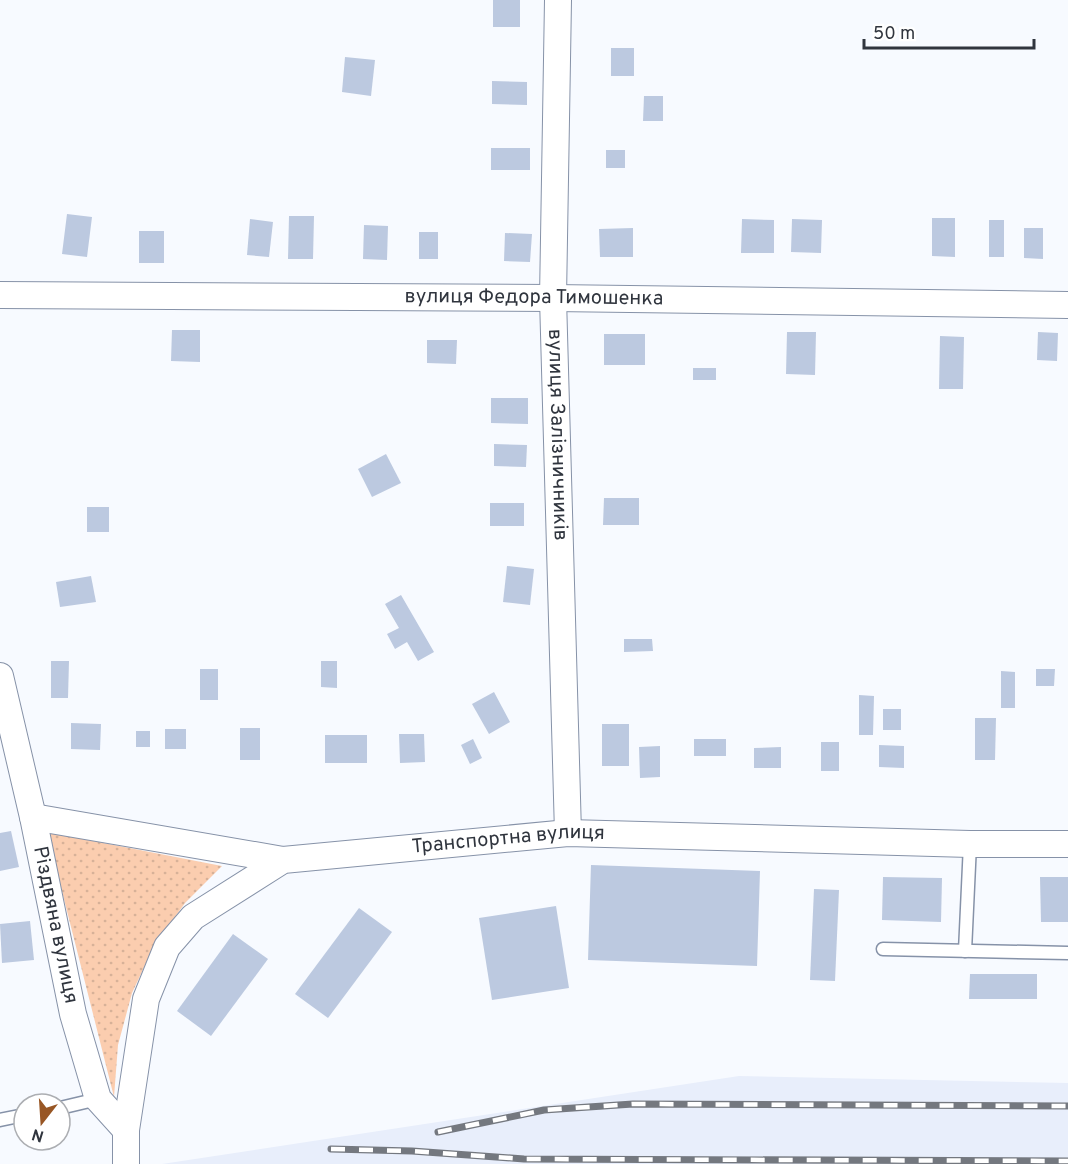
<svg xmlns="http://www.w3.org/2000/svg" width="1068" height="1164" font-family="Overpass,sans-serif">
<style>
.built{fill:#e8eefb}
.grass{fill:url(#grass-dots)}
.building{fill:#bcc9e0}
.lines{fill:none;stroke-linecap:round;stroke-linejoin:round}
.lane-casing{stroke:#8692a8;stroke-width:15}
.street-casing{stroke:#8692a8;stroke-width:28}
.lane{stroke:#fff;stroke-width:12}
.street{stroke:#fff;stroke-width:26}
.rail-casing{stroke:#74787f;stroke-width:7}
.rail{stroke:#fff;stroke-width:4.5;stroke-dasharray:14;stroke-linecap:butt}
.labels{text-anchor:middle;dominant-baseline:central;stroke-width:4.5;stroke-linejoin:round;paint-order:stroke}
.street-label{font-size:20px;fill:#30353e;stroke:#fff}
</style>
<defs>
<pattern id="grass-dots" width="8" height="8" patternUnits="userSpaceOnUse" patternTransform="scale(1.5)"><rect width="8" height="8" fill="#fbcdaf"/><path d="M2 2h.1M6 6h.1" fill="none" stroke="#d7b198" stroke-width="1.8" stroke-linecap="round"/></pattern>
</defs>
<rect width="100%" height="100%" fill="#f7faff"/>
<polygon class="built" points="739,1076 1068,1083 1068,1164 162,1164"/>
<polygon class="grass" points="47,832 222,866 185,903 154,946 132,993 118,1045 114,1097"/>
<g class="building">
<rect x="493" y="0" width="27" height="27"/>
<rect x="611" y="48" width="23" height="28"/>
<polygon points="345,57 375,60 371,96 342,92"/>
<polygon points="492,81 527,82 527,105 492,104"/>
<polygon points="644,96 663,96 663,121 643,121"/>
<rect x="491" y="148" width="39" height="22"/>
<rect x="606" y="150" width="19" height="18"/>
<polygon points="67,214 92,217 87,257 62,254"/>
<polygon points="289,216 314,216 313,259 288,259"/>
<polygon points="932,218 955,218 955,257 932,256"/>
<polygon points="250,219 273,222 269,257 247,255"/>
<polygon points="742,219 774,220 774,253 741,253"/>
<polygon points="792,219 822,220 821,253 791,252"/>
<rect x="989" y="220" width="15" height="37"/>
<polygon points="364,225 388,226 387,260 363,259"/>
<polygon points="633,228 633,257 600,257 599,229"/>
<polygon points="1024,228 1043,228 1043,259 1024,258"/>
<rect x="139" y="231" width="25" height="32"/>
<rect x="419" y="232" width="19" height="27"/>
<polygon points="505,233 532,234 530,262 504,261"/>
<polygon points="172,330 200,330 200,362 171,361"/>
<polygon points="787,332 816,332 815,375 786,374"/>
<polygon points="1038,332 1058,333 1057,361 1037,360"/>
<rect x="604" y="334" width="41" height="31"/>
<polygon points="940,336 964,337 963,389 939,389"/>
<polygon points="427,340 457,340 456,364 427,363"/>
<rect x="693" y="368" width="23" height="12"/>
<polygon points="491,398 528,398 528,424 491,423"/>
<polygon points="494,444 527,445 526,467 494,466"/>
<polygon points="386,454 401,483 372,497 358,469"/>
<polygon points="604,498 639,498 639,525 603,525"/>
<rect x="490" y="503" width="34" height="23"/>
<rect x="87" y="507" width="22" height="25"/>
<polygon points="507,566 534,569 530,605 503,602"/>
<polygon points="91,576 96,602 60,607 56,582"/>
<polygon points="401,595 434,652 418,661 407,642 395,649 387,634 399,628 385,604"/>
<polygon points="624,639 652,639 653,651 624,652"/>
<polygon points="51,661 69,661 68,698 51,698"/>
<polygon points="321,661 337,661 337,688 321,687"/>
<rect x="200" y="669" width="18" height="31"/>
<polygon points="1036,669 1055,669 1054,686 1036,686"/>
<polygon points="1001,671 1015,672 1015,708 1001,708"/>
<polygon points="494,692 510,722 489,734 472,704"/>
<polygon points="859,695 874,696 873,735 859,735"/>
<rect x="883" y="709" width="18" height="21"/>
<polygon points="975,718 996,718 995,760 975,760"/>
<polygon points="71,723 101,724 100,750 71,749"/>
<rect x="602" y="724" width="27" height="42"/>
<rect x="240" y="728" width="20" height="32"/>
<rect x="165" y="729" width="21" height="20"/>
<rect x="136" y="731" width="14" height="16"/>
<polygon points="399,734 424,734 425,762 400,763"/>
<rect x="325" y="735" width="42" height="28"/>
<polygon points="473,739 482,758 470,764 461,745"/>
<rect x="694" y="739" width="32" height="17"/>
<rect x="821" y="742" width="18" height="29"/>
<polygon points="879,745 904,746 904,768 879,767"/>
<polygon points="660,746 660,777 640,778 639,747"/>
<polygon points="781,747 781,768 754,768 754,748"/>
<polygon points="11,831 19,867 0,871 0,833"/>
<polygon points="591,865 760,871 757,966 588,960"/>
<polygon points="883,877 942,878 941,922 882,920"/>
<polygon points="1040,877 1068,877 1068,922 1041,922"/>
<polygon points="814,889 839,890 835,981 810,980"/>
<polygon points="556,906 569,988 492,1000 479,918"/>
<polygon points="359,908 392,932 328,1018 295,994"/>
<polygon points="30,921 34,960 2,963 0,924"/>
<polygon points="233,934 268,959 211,1036 177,1011"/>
<polygon points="970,974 1037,974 1037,999 969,999"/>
</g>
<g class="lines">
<g class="lane-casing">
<g id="lane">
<polyline points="883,949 1068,953"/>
<polyline points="965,951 970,844"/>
<polyline points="60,1108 98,1099"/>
<polyline points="0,1120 24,1115"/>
</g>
</g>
<g class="street-casing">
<g id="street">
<path id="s1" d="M558,0L553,298L568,833"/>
<path id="s2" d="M0,295L553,298L1068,305"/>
<path id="s3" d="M0,676L33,817L73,1014L98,1099L126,1130V1163"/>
<polyline points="33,817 283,860"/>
<path id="s4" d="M126,1130L146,999L167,947L193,917L283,860L568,833L970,844H1068"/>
</g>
</g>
<use href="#lane" class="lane"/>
<use href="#street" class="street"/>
<g class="rail-casing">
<g id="rail">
<polyline points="438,1132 544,1110 633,1104 1068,1106"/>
<polyline points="331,1149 412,1151 524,1159 1068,1161"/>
</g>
</g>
<use href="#rail" class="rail"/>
</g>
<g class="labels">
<g class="street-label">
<text stroke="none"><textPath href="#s2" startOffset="534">вулиця Федора Тимошенка</textPath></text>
<text stroke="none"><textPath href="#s1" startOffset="435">вулиця Залізничників</textPath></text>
<text stroke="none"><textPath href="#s4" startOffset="561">Транспортна вулиця</textPath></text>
<text stroke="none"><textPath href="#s3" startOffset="255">Різдвяна вулиця</textPath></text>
</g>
</g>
<g transform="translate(42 1122) rotate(197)"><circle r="28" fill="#ffffff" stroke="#acaeb2" stroke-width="1.5"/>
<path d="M0-4.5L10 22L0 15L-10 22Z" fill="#985624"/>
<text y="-9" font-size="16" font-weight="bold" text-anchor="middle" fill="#30353e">N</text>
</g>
<path d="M864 39v9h170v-9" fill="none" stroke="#30353e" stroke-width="3"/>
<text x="873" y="39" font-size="18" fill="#30353e" stroke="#ffffff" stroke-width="4.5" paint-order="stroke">50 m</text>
</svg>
